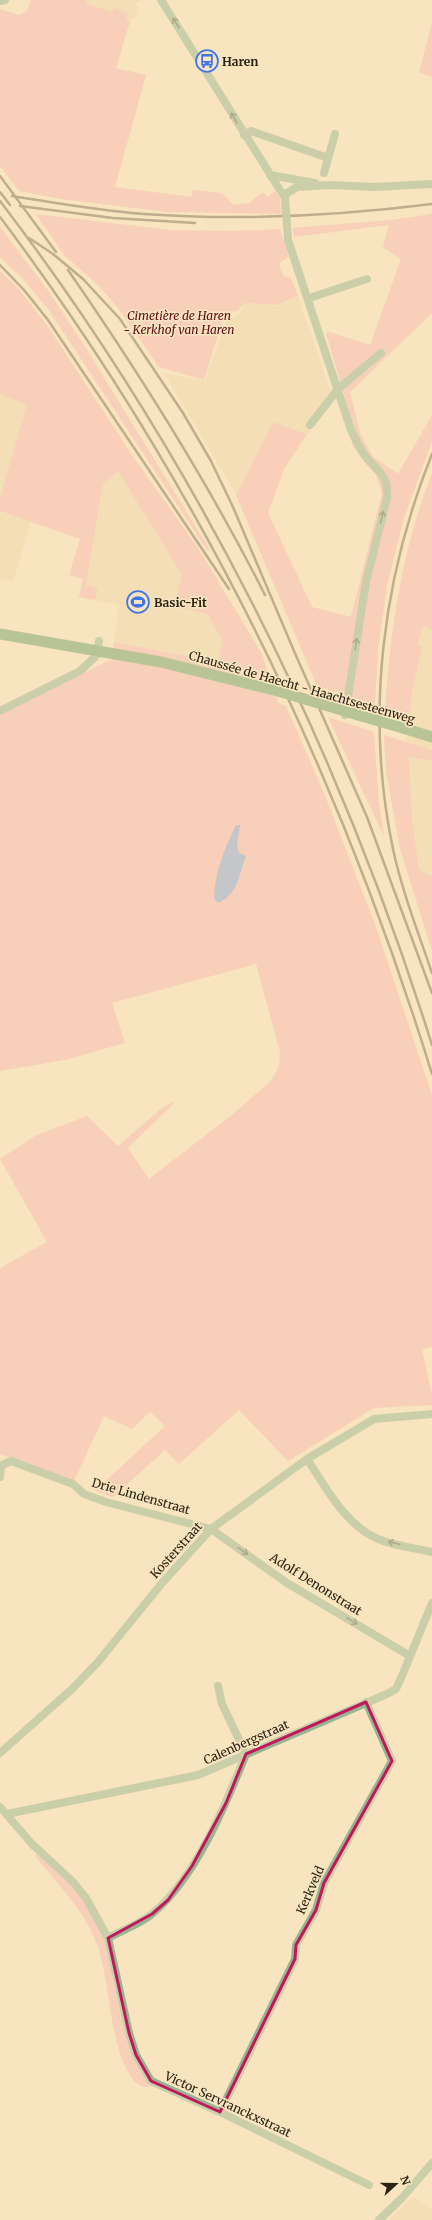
<svg xmlns="http://www.w3.org/2000/svg" width="432" height="2220" font-family="Merriweather,serif">
<style>
.built{fill:#f0d8ab}
.green{fill:#f9b5b1}
.water{fill:#87a3d8}
.lines{fill:none;stroke-linecap:round;stroke-linejoin:round}
.minor{stroke:#94b691;stroke-width:8}
.secondary{stroke:#6a9e67;stroke-width:11}
.rail{stroke:#786c55;stroke-width:2.5}
.minor-bridge{stroke:#94b691;stroke-width:8}
.secondary-bridge{stroke:#6a9e67;stroke-width:11}
.oneway{stroke:#5a654c}
.marked{fill:none;stroke:#c2185b;stroke-width:3;stroke-linejoin:round}
.labels{text-anchor:middle;dominant-baseline:central;stroke-width:3.5;stroke-linejoin:round;paint-order:stroke}
.poi-label{font-size:12px;font-weight:bold;fill:#2a2214;stroke:#f8e4be;text-anchor:start}
.park-label{font-size:12px;font-style:italic;fill:#5e0b13;stroke:#f8e4be}
.street-label{font-size:12px;fill:#2a2214;stroke:#f8e4be}
</style>
<rect width="100%" height="100%" fill="#f8e4be"/>
<g class="built">
<polygon points="87,0 141,0 135,4 138,8 135,18 132,17 130,21 126,20 128,13 112,12 86,3"/>
<polygon points="298,296 333,399 307,434 273,422 236,494 164,373 205,381 227,319 240,314 244,303 277,306"/>
<polygon points="0,394 27,404 0,497"/>
<polygon points="118,471 182,575 176,598 179,607 208,615 223,641 219,662 114,642 119,605 95,600 98,589 86,585 103,484"/>
<polygon points="0,511 31,522 13,582 0,578"/>
<polygon points="423,626 432,629 432,876 419,869 412,818 408,750 406,743 412,693 422,647 418,645"/>
<polygon points="413,2197 432,2210 432,2220 388,2220"/>
</g>
<g class="green">
<polygon points="31,0 87,0 86,3 112,12 114,8 128,13 126,20 130,21 116,68 146,75 115,187 192,197 193,190 222,193 233,205 249,203 263,192 267,197 275,191 280,199 281,214 167,212 61,199 19,191 0,166 0,9 19,15 27,11"/>
<polygon points="432,23 432,77 419,72"/>
<polygon points="36,214 170,230 234,231 280,229 289,257 282,261 279,266 284,276 291,278 298,296 277,305 244,303 237,311 225,312 204,380 159,367 118,308 98,285 64,255"/>
<polygon points="432,214 432,313 350,392 360,433 373,457 398,474 432,415 432,441 404,518 387,585 378,650 375,704 317,686 236,495 273,422 307,434 284,469 268,513 312,607 351,617 382,493 376,475 365,463 353,446 346,424 352,422 326,333 330,332 370,345 401,259 383,247 389,225 294,237 293,228 391,220"/>
<polygon points="0,227 47,289 84,345 210,550 207,550 48,309 23,279 0,257"/>
<polygon points="0,271 19,289 49,328 134,458 198,548 262,654 278,703 286,706 324,793 376,927 432,1095 432,1347 422,1349 432,1395 432,1405 374,1408 288,1461 239,1410 179,1464 165,1450 113,1497 95,1491 165,1426 150,1412 132,1429 104,1416 74,1481 0,1454 0,1268 47,1242 0,1159 35,1136 87,1116 118,1146 162,1108 176,1101 128,1148 149,1179 233,1114 271,1081 279,1066 280,1052 256,964 112,1003 125,1043 65,1060 0,1071 0,714 112,659 114,642 218,662 223,641 208,615 179,607 176,598 182,575 118,471 103,484 86,585 98,589 95,600 79,597 83,579 69,575 80,539 0,511 0,497 27,405 0,394"/>
<path d="M432,473V629L423,626L418,645L422,647L412,693L410,715L385,708C391,628 402,548 432,473Z"/>
<polygon points="328,717 374,732 379,804 384,836"/>
<polygon points="384,735 432,750 432,761 409,757 412,818 419,869 432,876 432,951 400,849 386,771"/>
<path d="M37,1854C59,1874 81,1893 96,1919C106,1938 109,1960 113,1981C121,2019 128,2054 150,2087H143C140,2085 134,2082 132,2078C107,2042 112,1978 94,1937C81,1907 56,1882 35,1856Z"/>
</g>
<path class="water" d="M236,825H240L237,845L239,853L246,856C239,874 238,895 218,903L214,898C215,872 224,849 236,825Z"/>
<g class="lines">
<g class="minor">
<polyline points="161,0 285,198"/>
<polyline points="0,1 5,0"/>
<polyline points="244,135 251,131 328,158"/>
<polyline points="324,173 335,134"/>
<polyline points="270,175 315,183"/>
<polyline points="284,195 297,187 330,185 374,187 432,184"/>
<path d="M288,240L351,430C356,440 360,450 367,458C380,473 388,476 387,498L366,582L345,715"/>
<polyline points="309,298 367,279"/>
<polyline points="310,425 338,389 381,353"/>
<polyline points="0,711 80,671 96,656 99,641"/>
<path d="M307,1459C326,1487 345,1525 378,1539C394,1546 415,1548 432,1552"/>
<polyline points="0,1466 11,1461 73,1484 84,1494 106,1502 211,1529 287,1583 410,1656"/>
<polyline points="0,1477 1,1467"/>
<polyline points="0,1753 72,1689 98,1662 162,1583 211,1529 307,1459 374,1419 432,1414"/>
<polyline points="0,1807 32,1844 73,1882 86,1898 108,1938 129,2033 136,2055 151,2081 220,2112 369,2185"/>
<polyline points="7,1814 198,1775 387,1694 396,1689 402,1676 432,1603"/>
<path d="M108,1938C122,1930 141,1924 153,1913C196,1877 225,1806 246,1754L222,1704L218,1686"/>
<polyline points="220,2112 295,1959 296,1945 316,1910 324,1883 392,1761 366,1702"/>
<polyline points="379,2220 402,2198 432,2163"/>
</g>
<g class="secondary">
<polyline points="0,634 161,662 278,691"/>
<polyline points="335,708 358,715"/>
<polyline points="403,728 432,737"/>
</g>
<g class="rail">
<polyline points="0,176 56,252"/>
<polyline points="0,192 10,205"/>
<path d="M12,196C56,203 100,211 144,214C241,221 336,216 432,204"/>
<path d="M0,201C193,454 337,742 432,1045"/>
<polyline points="20,206 113,218 195,223"/>
<path d="M0,217C194,475 337,766 432,1074"/>
<polyline points="29,238 53,254 83,279 120,319 183,413 211,461 233,507 294,651 367,817 432,993"/>
<polyline points="0,265 24,290 48,320 229,589"/>
<path d="M68,270C140,374 208,482 265,595"/>
<path d="M432,454C382,579 365,716 393,849C402,891 418,932 432,973"/>
</g>
<polyline class="minor-bridge" points="285,198 288,240"/>
<g class="secondary-bridge">
<polyline points="278,691 335,708"/>
<polyline points="358,715 403,728"/>
</g>
</g>
<defs><path id="oneway-shaft" d="M-6 0H5M1.5-3L5.5 0L1.5 3" fill="none" stroke-width="1.6" stroke-linecap="round" stroke-linejoin="round"/></defs>
<g class="oneway">
<use href="#oneway-shaft" transform="translate(176 23) rotate(-123)"/>
<use href="#oneway-shaft" transform="translate(234 118) rotate(-121)"/>
<use href="#oneway-shaft" transform="translate(382 517) rotate(-76)"/>
<use href="#oneway-shaft" transform="translate(356 644) rotate(-81)"/>
<use href="#oneway-shaft" transform="translate(394 1543) rotate(-166)"/>
<use href="#oneway-shaft" transform="translate(243 1551) rotate(35)"/>
<use href="#oneway-shaft" transform="translate(352 1621) rotate(31)"/>
</g>
<path d="M0 0H432V2220H0ZM366,1702L392,1761L324,1883L316,1910L296,1945L295,1959L220,2112L151,2081L136,2055L129,2033L108,1938L152,1914L168,1900L192,1866L226,1803L246,1754Z" fill="#f8e4be" fill-opacity=".55" fill-rule="evenodd"/>
<path class="marked" d="M366,1702L392,1761L324,1883L316,1910L296,1945L295,1959L220,2112L151,2081L136,2055L129,2033L108,1938L152,1914L168,1900L192,1866L226,1803L246,1754Z"/>
<defs>
<g id="bus-ring" transform="scale(1.15)"><circle r="9.5" fill="#f8e4be" stroke="#3f75e5" stroke-width="1.5"/><path d="M-5-6H5V4H4V6H2V4H-2V6H-4V4H-5ZM-3.5-4V0h7V-4ZM-3.5 1.2v1.5H-2V1.2ZM2 1.2v1.5H3.5V1.2Z" fill="#3f75e5"/></g>
<g id="stadium-ring" transform="scale(1.15)"><circle r="9.5" fill="#f8e4be" stroke="#3f75e5" stroke-width="1.5"/><path d="M0-5a6.5 5 0 1 0 0 10a6.5 5 0 1 0 0-10ZM-3.5-1.8h7v3.6h-7Z" fill="#3f75e5"/></g>
</defs>
<g fill-rule="evenodd">
<use href="#bus-ring" x="207" y="61"/>
<use href="#stadium-ring" x="138" y="602"/>
</g>
<g class="labels">
<g class="poi-label">
<text x="222" y="61">Haren</text>
<text x="154" y="602">Basic-Fit</text>
</g>
<g class="park-label">
<text x="179" y="315">Cimetière de Haren<tspan x="179" dy="14">- Kerkhof van Haren</tspan></text>
</g>
<g class="street-label">
<text transform="translate(302 687) rotate(16)">Chaussée de Haecht - Haachtsesteenweg</text>
<text transform="translate(141 1496) rotate(16)">Drie Lindenstraat</text>
<text transform="translate(176 1550) rotate(-48)">Kosterstraat</text>
<text transform="translate(316 1584) rotate(32)">Adolf Denonstraat</text>
<text transform="translate(246 1742) rotate(-24)">Calenbergstraat</text>
<text transform="translate(310 1890) rotate(-66)">Kerkveld</text>
<text transform="translate(228 2104) rotate(25)">Victor Servranckxstraat</text>
</g>
</g>
<g transform="translate(396 2184) rotate(69)" stroke="#f8e4be" stroke-width="3" paint-order="stroke">
<path d="M0-3L7 15L0 10L-7 15Z" fill="#2a2214"/>
<text y="-6" font-size="11" font-weight="bold" text-anchor="middle" fill="#2a2214">N</text>
</g>
</svg>
